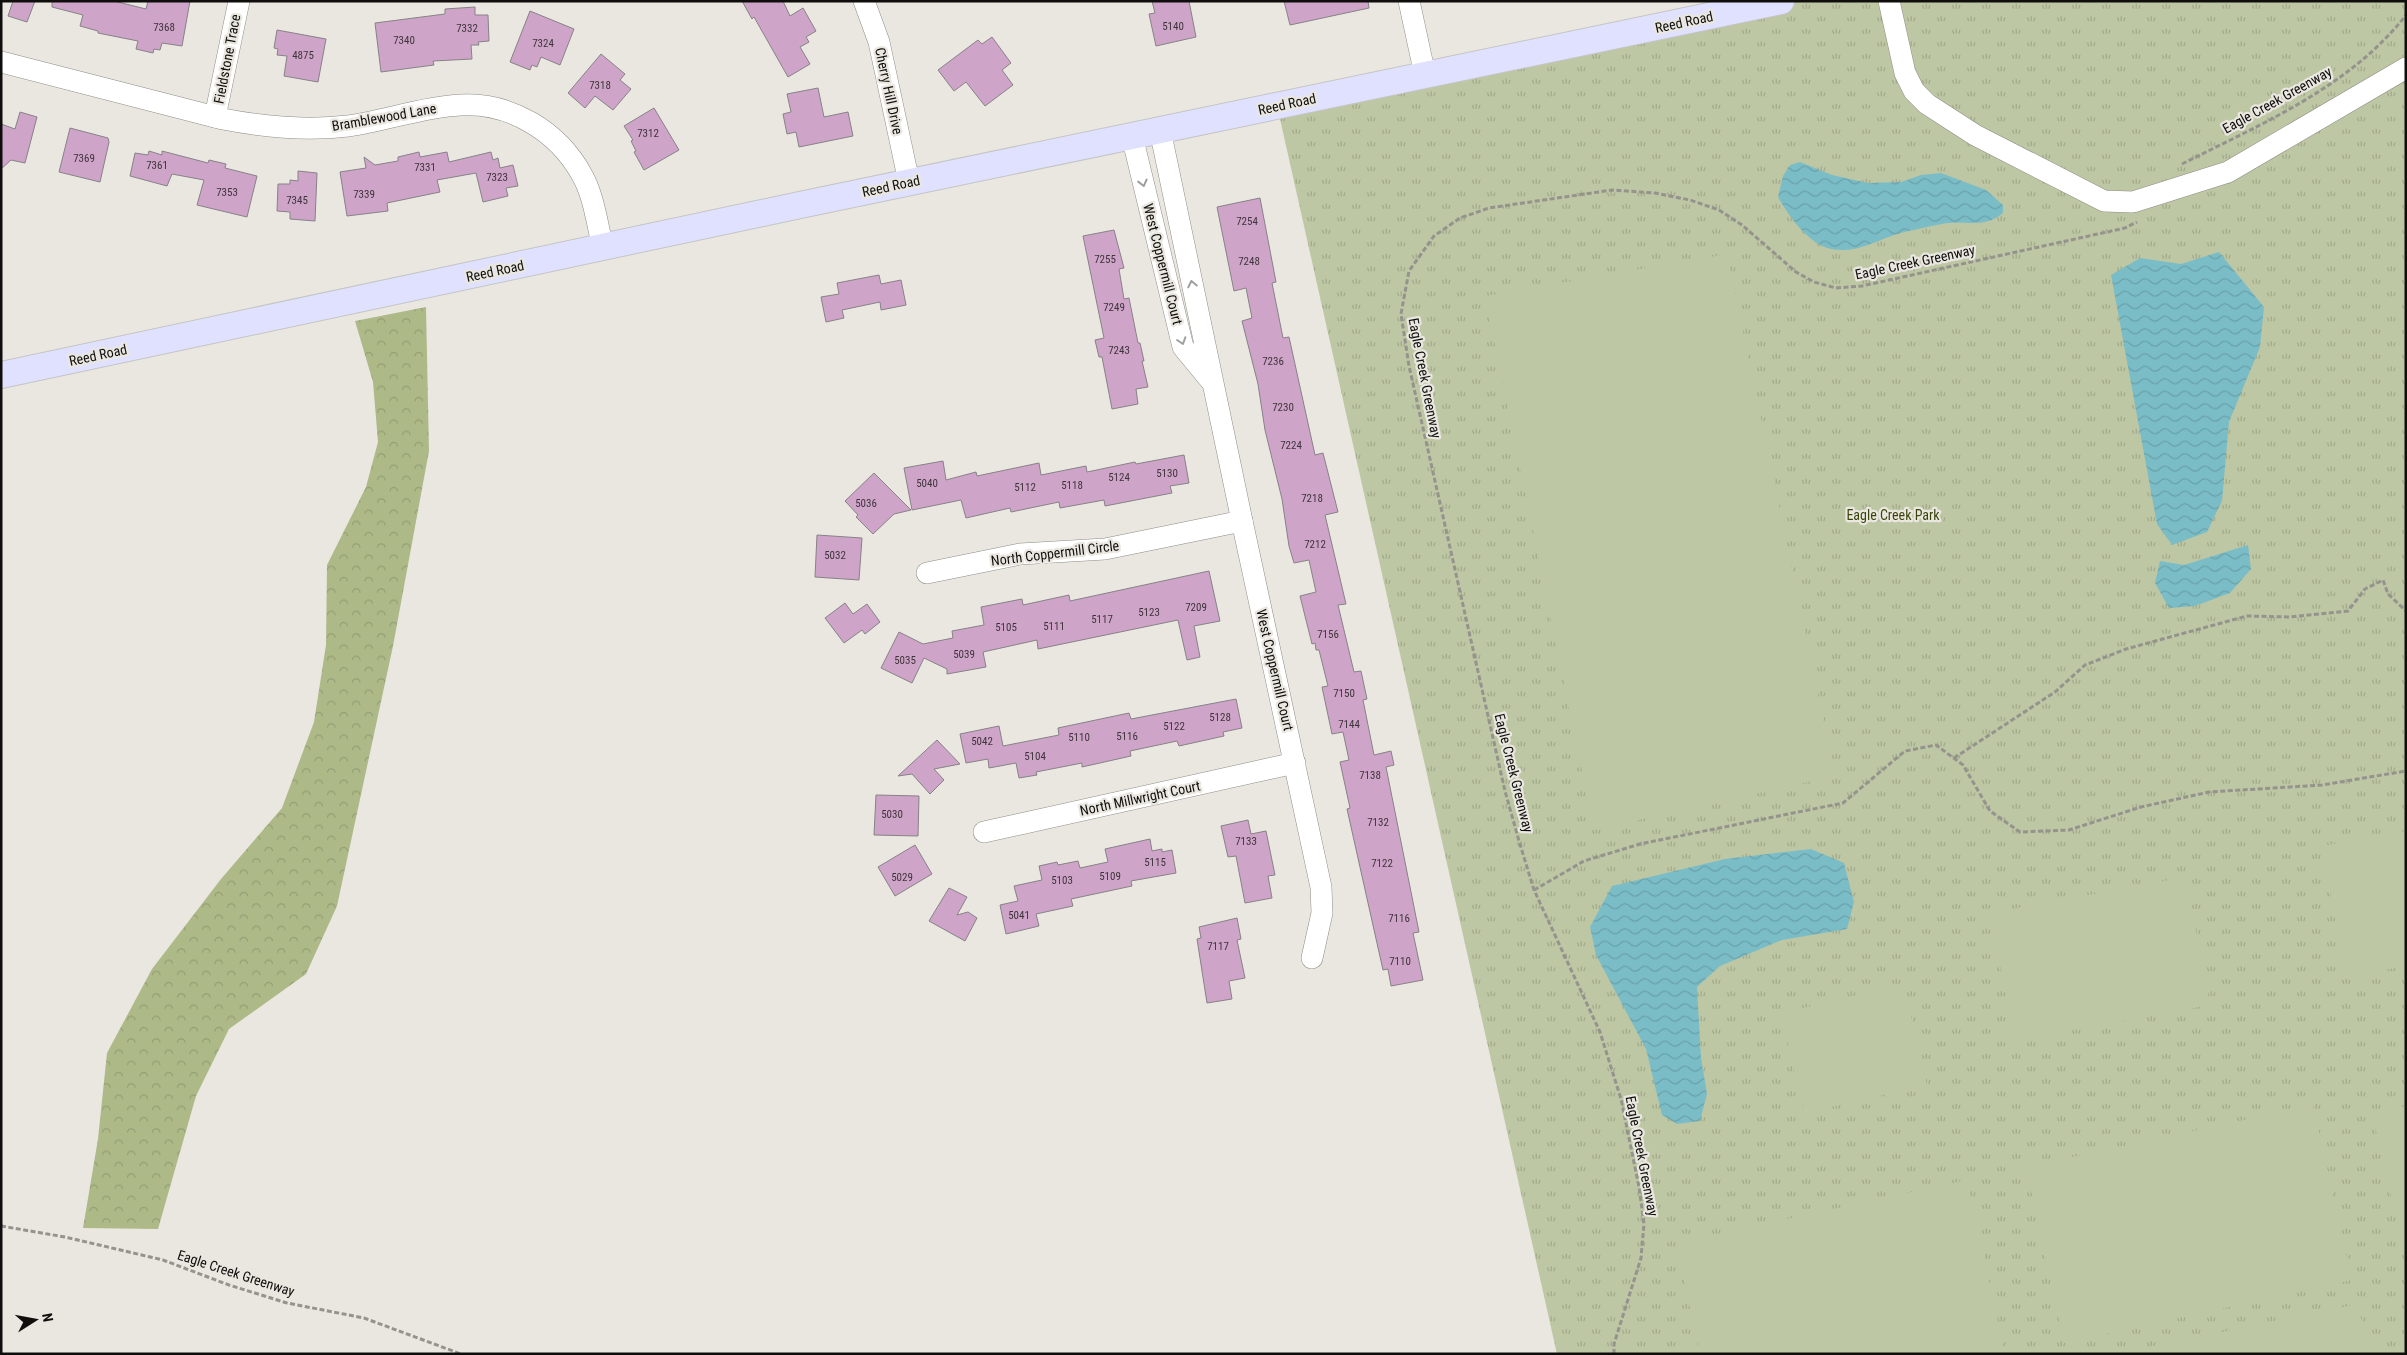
<svg xmlns="http://www.w3.org/2000/svg" width="2407" height="1355" font-family="'Roboto Condensed',sans-serif">
<style>
.forest{fill:url(#forest-crowns)}
.park{fill:url(#park-tufts)}
.pitch{fill:#bec7a3}
.water{fill:url(#water-waves)}
.building{fill:#cea4c8;stroke:#878287}
.lines{fill:none;stroke-linecap:round;stroke-linejoin:round}
.minor-casing{stroke:#8f8d87;stroke-width:22}
.major-casing{stroke:#c5c5c5;stroke-width:28}
.path{stroke:#94938d;stroke-width:3;stroke-dasharray:5 2.5;stroke-linecap:butt}
.minor{stroke:#fff;stroke-width:21}
.major{stroke:#dfe1fe;stroke-width:26}
.oneway{stroke:#9f9f9e}
.labels{text-anchor:middle;dominant-baseline:central;stroke-width:4.5;stroke-linejoin:round;paint-order:stroke}
.number-label{font-size:11px;fill:#3f343b}
.street-label{font-size:14px;fill:#0f0e0c;stroke:#e9e7e0}
.park-label{font-size:14px;fill:#3b450a;stroke:#e9e7e0}
</style>
<defs>
<pattern id="forest-crowns" width="20" height="18" patternUnits="userSpaceOnUse" patternTransform="scale(1.25)"><rect width="20" height="18" fill="#aeb988"/><path d="M2 6a3 3 0 1 1 6 0M12 15a3 3 0 1 1 6 0" fill="none" stroke="#949e74"/></pattern>
<pattern id="park-tufts" width="24" height="20" patternUnits="userSpaceOnUse" patternTransform="scale(1.25)"><rect width="24" height="20" fill="#bec7a3"/><path d="M3 7l-1-3M5 7V3M7 7l1-3M15 17l-1-3M17 17v-4M19 17l1-3" fill="none" stroke="#a2aa8b"/></pattern>
<pattern id="water-waves" width="16" height="10" patternUnits="userSpaceOnUse" patternTransform="scale(1.25)"><rect width="16" height="10" fill="#7bbdc7"/><path d="M0 5q4-4 8 0t8 0" fill="none" stroke="#69a1aa"/></pattern>
</defs>
<rect width="100%" height="100%" fill="#e9e7e0"/>
<polygon class="forest" points="426,307 429,451 393,646 337,906 306,974 229,1029 196,1096 158,1229 83,1228 98,1139 107,1053 152,969 221,879 282,808 314,722 326,645 327,565 366,487 378,442 373,382 355,321"/>
<polygon class="park" points="1800,1 2406,1 2406,1354 1557,1354 1278,110"/>
<g class="pitch">
<polygon points="1727,254 1835,776 1594,830 1485,296"/>
<polygon points="2406,831 2406,966 2346,977 2322,846"/>
<polygon points="2186,877 2210,1005 2014,1041 1991,913"/>
<polygon points="1904,985 1927,1085 1804,1113 1781,1013"/>
<polygon points="2313,1105 2352,1280 2064,1343 2026,1167"/>
<polygon points="2406,1106 2406,1250 2404,1250 2372,1114"/>
<polygon points="1967,1180 2005,1354 1700,1354 1676,1243"/>
<polygon points="2358,1304 2369,1354 2115,1354"/>
</g>
<g class="water">
<path d="M1800,162L1832,175L1868,183L1901,182L1921,175L1941,173L1986,190L2003,205V213C1985,229 1965,220 1942,224C1927,227 1911,230 1897,234C1875,241 1856,254 1831,249C1808,244 1789,216 1778,197L1783,176L1790,165Z"/>
<polygon points="2219,252 2264,307 2260,347 2229,422 2222,501 2207,532 2172,545 2157,524 2111,275 2140,258 2181,264"/>
<polygon points="2248,545 2251,569 2230,593 2195,606 2169,608 2155,583 2160,561 2184,565"/>
<polygon points="1811,849 1844,863 1854,902 1847,929 1782,940 1720,966 1697,987 1701,1058 1707,1094 1700,1121 1677,1124 1662,1115 1646,1049 1596,955 1590,927 1612,886 1725,859"/>
</g>
<g class="building">
<polygon points="13,1 35,1 27,22 8,16"/>
<polygon points="52,1 114,1 146,9 148,1 190,1 182,46 162,43 160,50 154,49 153,53 136,49 138,41 98,33 98,31 80,26 83,15 52,7"/>
<polygon points="742,1 783,1 790,16 803,8 816,31 806,37 809,42 800,47 810,64 788,77 754,17 752,19"/>
<polygon points="1152,1 1189,1 1196,37 1156,46 1149,14 1155,13"/>
<polygon points="1284,1 1368,1 1369,8 1290,25"/>
<polygon points="475,7 475,15 488,15 489,41 478,42 479,45 471,45 472,59 433,61 434,65 381,72 375,23 445,14 445,9"/>
<polygon points="530,11 574,29 560,65 541,57 537,67 532,65 530,70 510,62"/>
<polygon points="277,30 326,39 318,82 284,76 287,56 277,55 278,49 274,48"/>
<polygon points="992,37 1011,63 1002,70 1013,85 985,106 966,82 954,91 938,70 978,40 982,44"/>
<polygon points="601,54 625,74 620,80 631,89 613,110 595,96 585,108 568,93"/>
<polygon points="818,88 824,117 848,112 853,136 799,147 796,132 787,134 783,114 791,112 787,94"/>
<polygon points="654,108 679,150 644,170 634,152 636,151 631,141 633,140 624,126"/>
<polygon points="20,112 37,117 25,163 11,160 1,169 1,124 15,129"/>
<polygon points="70,128 108,138 109,142 100,182 59,172"/>
<polygon points="149,151 162,155 162,151 208,163 209,160 226,164 225,168 257,176 247,217 197,205 204,180 172,174 167,186 130,176 135,153 148,155"/>
<polygon points="419,152 420,157 447,152 449,162 491,152 493,160 498,158 500,168 513,165 518,186 506,188 508,196 483,202 476,173 437,180 440,192 387,203 388,211 347,216 340,172 366,168 364,157 375,165 398,161 398,157"/>
<polygon points="298,171 317,173 315,221 290,219 290,212 277,211 278,184 290,184 290,180 298,181"/>
<polygon points="1260,198 1276,282 1272,283 1283,338 1289,337 1315,455 1323,453 1338,512 1325,515 1346,604 1338,605 1354,672 1361,671 1367,699 1363,700 1374,755 1391,751 1394,765 1386,767 1419,932 1413,933 1423,980 1391,986 1388,969 1383,970 1347,809 1350,808 1340,762 1349,760 1343,732 1332,734 1322,687 1328,686 1319,650 1316,650 1315,643 1312,644 1300,596 1316,592 1309,560 1294,563 1289,546 1282,499 1265,430 1258,384 1242,321 1252,318 1246,288 1234,291 1217,207"/>
<polygon points="1114,230 1124,268 1119,269 1124,299 1129,298 1138,343 1140,343 1144,361 1142,361 1148,387 1136,389 1138,404 1112,409 1102,357 1099,357 1095,340 1104,338 1083,236"/>
<polygon points="879,275 881,284 901,280 906,305 881,310 880,302 842,310 844,318 826,322 821,297 839,294 837,283"/>
<polygon points="1184,455 1189,483 1170,486 1172,493 1105,506 1104,500 1060,508 1059,502 1011,512 1010,508 966,518 961,500 912,510 904,468 943,461 946,480 976,472 977,476 1039,463 1041,475 1086,466 1087,472 1135,462 1136,464"/>
<polygon points="874,473 911,510 894,514 873,534 856,517 858,515 845,501"/>
<polygon points="817,535 862,538 859,580 815,577"/>
<polygon points="1209,571 1220,621 1194,626 1200,657 1187,660 1178,620 1038,649 1037,640 983,652 986,667 947,674 947,669 924,658 912,683 881,668 899,632 923,644 953,638 952,631 984,625 981,607 1022,599 1023,605 1069,595 1070,601"/>
<polygon points="845,603 853,614 867,604 880,622 865,634 862,630 844,643 825,618"/>
<polygon points="1236,699 1242,728 1223,732 1224,736 1179,746 1177,741 1130,751 1131,756 1082,767 1082,763 1036,772 1037,775 1019,778 1016,763 989,768 988,759 966,763 960,734 999,726 1003,746 1059,735 1058,728 1129,713 1131,719"/>
<polygon points="937,740 960,764 934,769 944,780 930,794 912,774 898,776"/>
<polygon points="876,795 919,796 918,836 874,835"/>
<polygon points="1248,820 1251,834 1266,831 1275,875 1268,876 1272,898 1245,903 1236,856 1228,857 1221,826"/>
<polygon points="1150,839 1152,851 1162,849 1162,852 1172,850 1176,873 1131,881 1132,886 1071,899 1073,906 1036,914 1039,926 1006,934 1000,905 1018,901 1014,886 1042,880 1039,866 1057,862 1058,865 1078,861 1080,868 1108,862 1105,849"/>
<polygon points="915,845 932,874 895,896 878,867"/>
<polygon points="949,888 967,897 957,915 968,912 977,918 965,941 929,921"/>
<polygon points="1237,918 1241,939 1237,940 1245,978 1229,981 1232,999 1207,1003 1197,939 1201,938 1199,927"/>
</g>
<g class="lines">
<g class="minor-casing">
<g id="minor">
<polyline points="864,1 879,42 909,182"/>
<polyline points="1409,1 1425,75"/>
<polyline points="1889,1 1905,73 1914,91 1927,104 1975,135 2104,201 2133,202 2228,172 2406,68"/>
<path d="M1,62L223,119C264,127 306,131 348,126C385,121 422,107 460,105C510,102 558,131 582,175C594,196 597,224 603,247"/>
<polyline points="215,117 239,1"/>
<polyline points="1160,130 1242,521 1321,887 1322,913 1312,958"/>
<polyline points="1132,136 1183,347 1211,381"/>
<polyline points="927,573 1020,554 1105,549 1242,521"/>
<polyline points="984,832 1295,763"/>
</g>
</g>
<g class="major-casing">
<polyline id="major" points="1,375 800,205 1781,1"/>
</g>
<g class="path">
<path d="M2182,164C2261,124 2350,87 2406,15"/>
<polyline points="1954,758 2055,692 2085,665 2126,649 2247,616 2290,617 2348,611 2365,589 2383,580 2388,594 2406,611"/>
<polyline points="1534,890 1584,861 1640,844 1843,803 1905,751 1936,745 1963,765 1990,811 2020,832 2069,830 2141,807 2209,792 2322,785 2406,771"/>
<polyline points="1,1226 65,1237 163,1260 229,1285 287,1303 364,1318 461,1354"/>
<polyline points="1614,1354 1614,1344 1641,1258 1644,1224 1639,1187 1621,1099 1600,1032 1534,890 1519,841 1505,791 1409,366 1401,314 1409,271 1434,236 1460,218 1489,208 1612,190 1655,193 1690,200 1719,210 1742,225 1796,272 1814,282 1836,288 1862,286 2125,228 2137,222"/>
</g>
<use href="#minor" class="minor"/>
<use href="#major" class="major"/>
</g>
<defs><path id="oneway-chevron" d="M-2-3.5L2.5 0L-2 3.5" fill="none" stroke-width="1.6" stroke-linecap="round" stroke-linejoin="round" transform="scale(1.25)"/></defs>
<g class="oneway">
<use href="#oneway-chevron" transform="translate(1143 183) rotate(76)"/>
<use href="#oneway-chevron" transform="translate(1192 284) rotate(-102)"/>
<use href="#oneway-chevron" transform="translate(1182 341) rotate(72)"/>
</g>
<g class="labels">
<g class="number-label">
<text x="1173" y="26">5140</text>
<text x="164" y="27">7368</text>
<text x="467" y="28">7332</text>
<text x="404" y="40">7340</text>
<text x="543" y="43">7324</text>
<text x="303" y="55">4875</text>
<text x="600" y="85">7318</text>
<text x="648" y="133">7312</text>
<text x="84" y="158">7369</text>
<text x="157" y="165">7361</text>
<text x="425" y="167">7331</text>
<text x="497" y="177">7323</text>
<text x="227" y="192">7353</text>
<text x="364" y="194">7339</text>
<text x="297" y="200">7345</text>
<text x="1247" y="221">7254</text>
<text x="1105" y="259">7255</text>
<text x="1249" y="261">7248</text>
<text x="1114" y="307">7249</text>
<text x="1119" y="350">7243</text>
<text x="1273" y="361">7236</text>
<text x="1283" y="407">7230</text>
<text x="1291" y="445">7224</text>
<text x="1167" y="473">5130</text>
<text x="1119" y="477">5124</text>
<text x="927" y="483">5040</text>
<text x="1072" y="485">5118</text>
<text x="1025" y="487">5112</text>
<text x="1312" y="498">7218</text>
<text x="866" y="503">5036</text>
<text x="1315" y="544">7212</text>
<text x="835" y="555">5032</text>
<text x="1196" y="607">7209</text>
<text x="1149" y="612">5123</text>
<text x="1102" y="619">5117</text>
<text x="1054" y="626">5111</text>
<text x="1006" y="627">5105</text>
<text x="1328" y="634">7156</text>
<text x="964" y="654">5039</text>
<text x="905" y="660">5035</text>
<text x="1344" y="693">7150</text>
<text x="1220" y="717">5128</text>
<text x="1349" y="724">7144</text>
<text x="1174" y="726">5122</text>
<text x="1127" y="736">5116</text>
<text x="1079" y="737">5110</text>
<text x="982" y="741">5042</text>
<text x="1035" y="756">5104</text>
<text x="1370" y="775">7138</text>
<text x="892" y="814">5030</text>
<text x="1378" y="822">7132</text>
<text x="1246" y="841">7133</text>
<text x="1155" y="862">5115</text>
<text x="1382" y="863">7122</text>
<text x="1110" y="876">5109</text>
<text x="902" y="877">5029</text>
<text x="1062" y="880">5103</text>
<text x="1019" y="915">5041</text>
<text x="1399" y="918">7116</text>
<text x="1218" y="946">7117</text>
<text x="1400" y="961">7110</text>
</g>
<g class="street-label">
<text transform="translate(1684 22) rotate(-12)">Reed Road</text>
<text transform="translate(227 59) rotate(-79)">Fieldstone Trace</text>
<text transform="translate(889 91) rotate(78)">Cherry Hill Drive</text>
<text transform="translate(2277 100) rotate(-29)">Eagle Creek Greenway</text>
<text transform="translate(1287 104) rotate(-12)">Reed Road</text>
<text transform="translate(384 117) rotate(-10)">Bramblewood Lane</text>
<text transform="translate(891 186) rotate(-12)">Reed Road</text>
<text transform="translate(1915 262) rotate(-12)">Eagle Creek Greenway</text>
<text transform="translate(1163 264) rotate(76)">West Coppermill Court</text>
<text transform="translate(495 271) rotate(-12)">Reed Road</text>
<text transform="translate(98 355) rotate(-12)">Reed Road</text>
<text transform="translate(1425 378) rotate(79)">Eagle Creek Greenway</text>
<text transform="translate(1055 553) rotate(-7)">North Coppermill Circle</text>
<text transform="translate(1275 670) rotate(77)">West Coppermill Court</text>
<text transform="translate(1514 773) rotate(76)">Eagle Creek Greenway</text>
<text transform="translate(1140 798) rotate(-12)">North Millwright Court</text>
<text transform="translate(1642 1156) rotate(79)">Eagle Creek Greenway</text>
<text transform="translate(236 1273) rotate(18)">Eagle Creek Greenway</text>
</g>
<g class="park-label">
<text x="1893" y="515">Eagle Creek Park</text>
</g>
</g>
<rect width="2407" height="1355" fill="none" stroke="#0f0e0c" stroke-width="5"/>
<g transform="translate(35 1320) rotate(79)" stroke="#e9e7e0" stroke-width="4" paint-order="stroke">
<path d="M0-4L9 19L0 12L-9 19Z" fill="#0f0e0c"/>
<text y="-8" font-size="14" font-weight="bold" text-anchor="middle" fill="#0f0e0c">N</text>
</g>
</svg>
